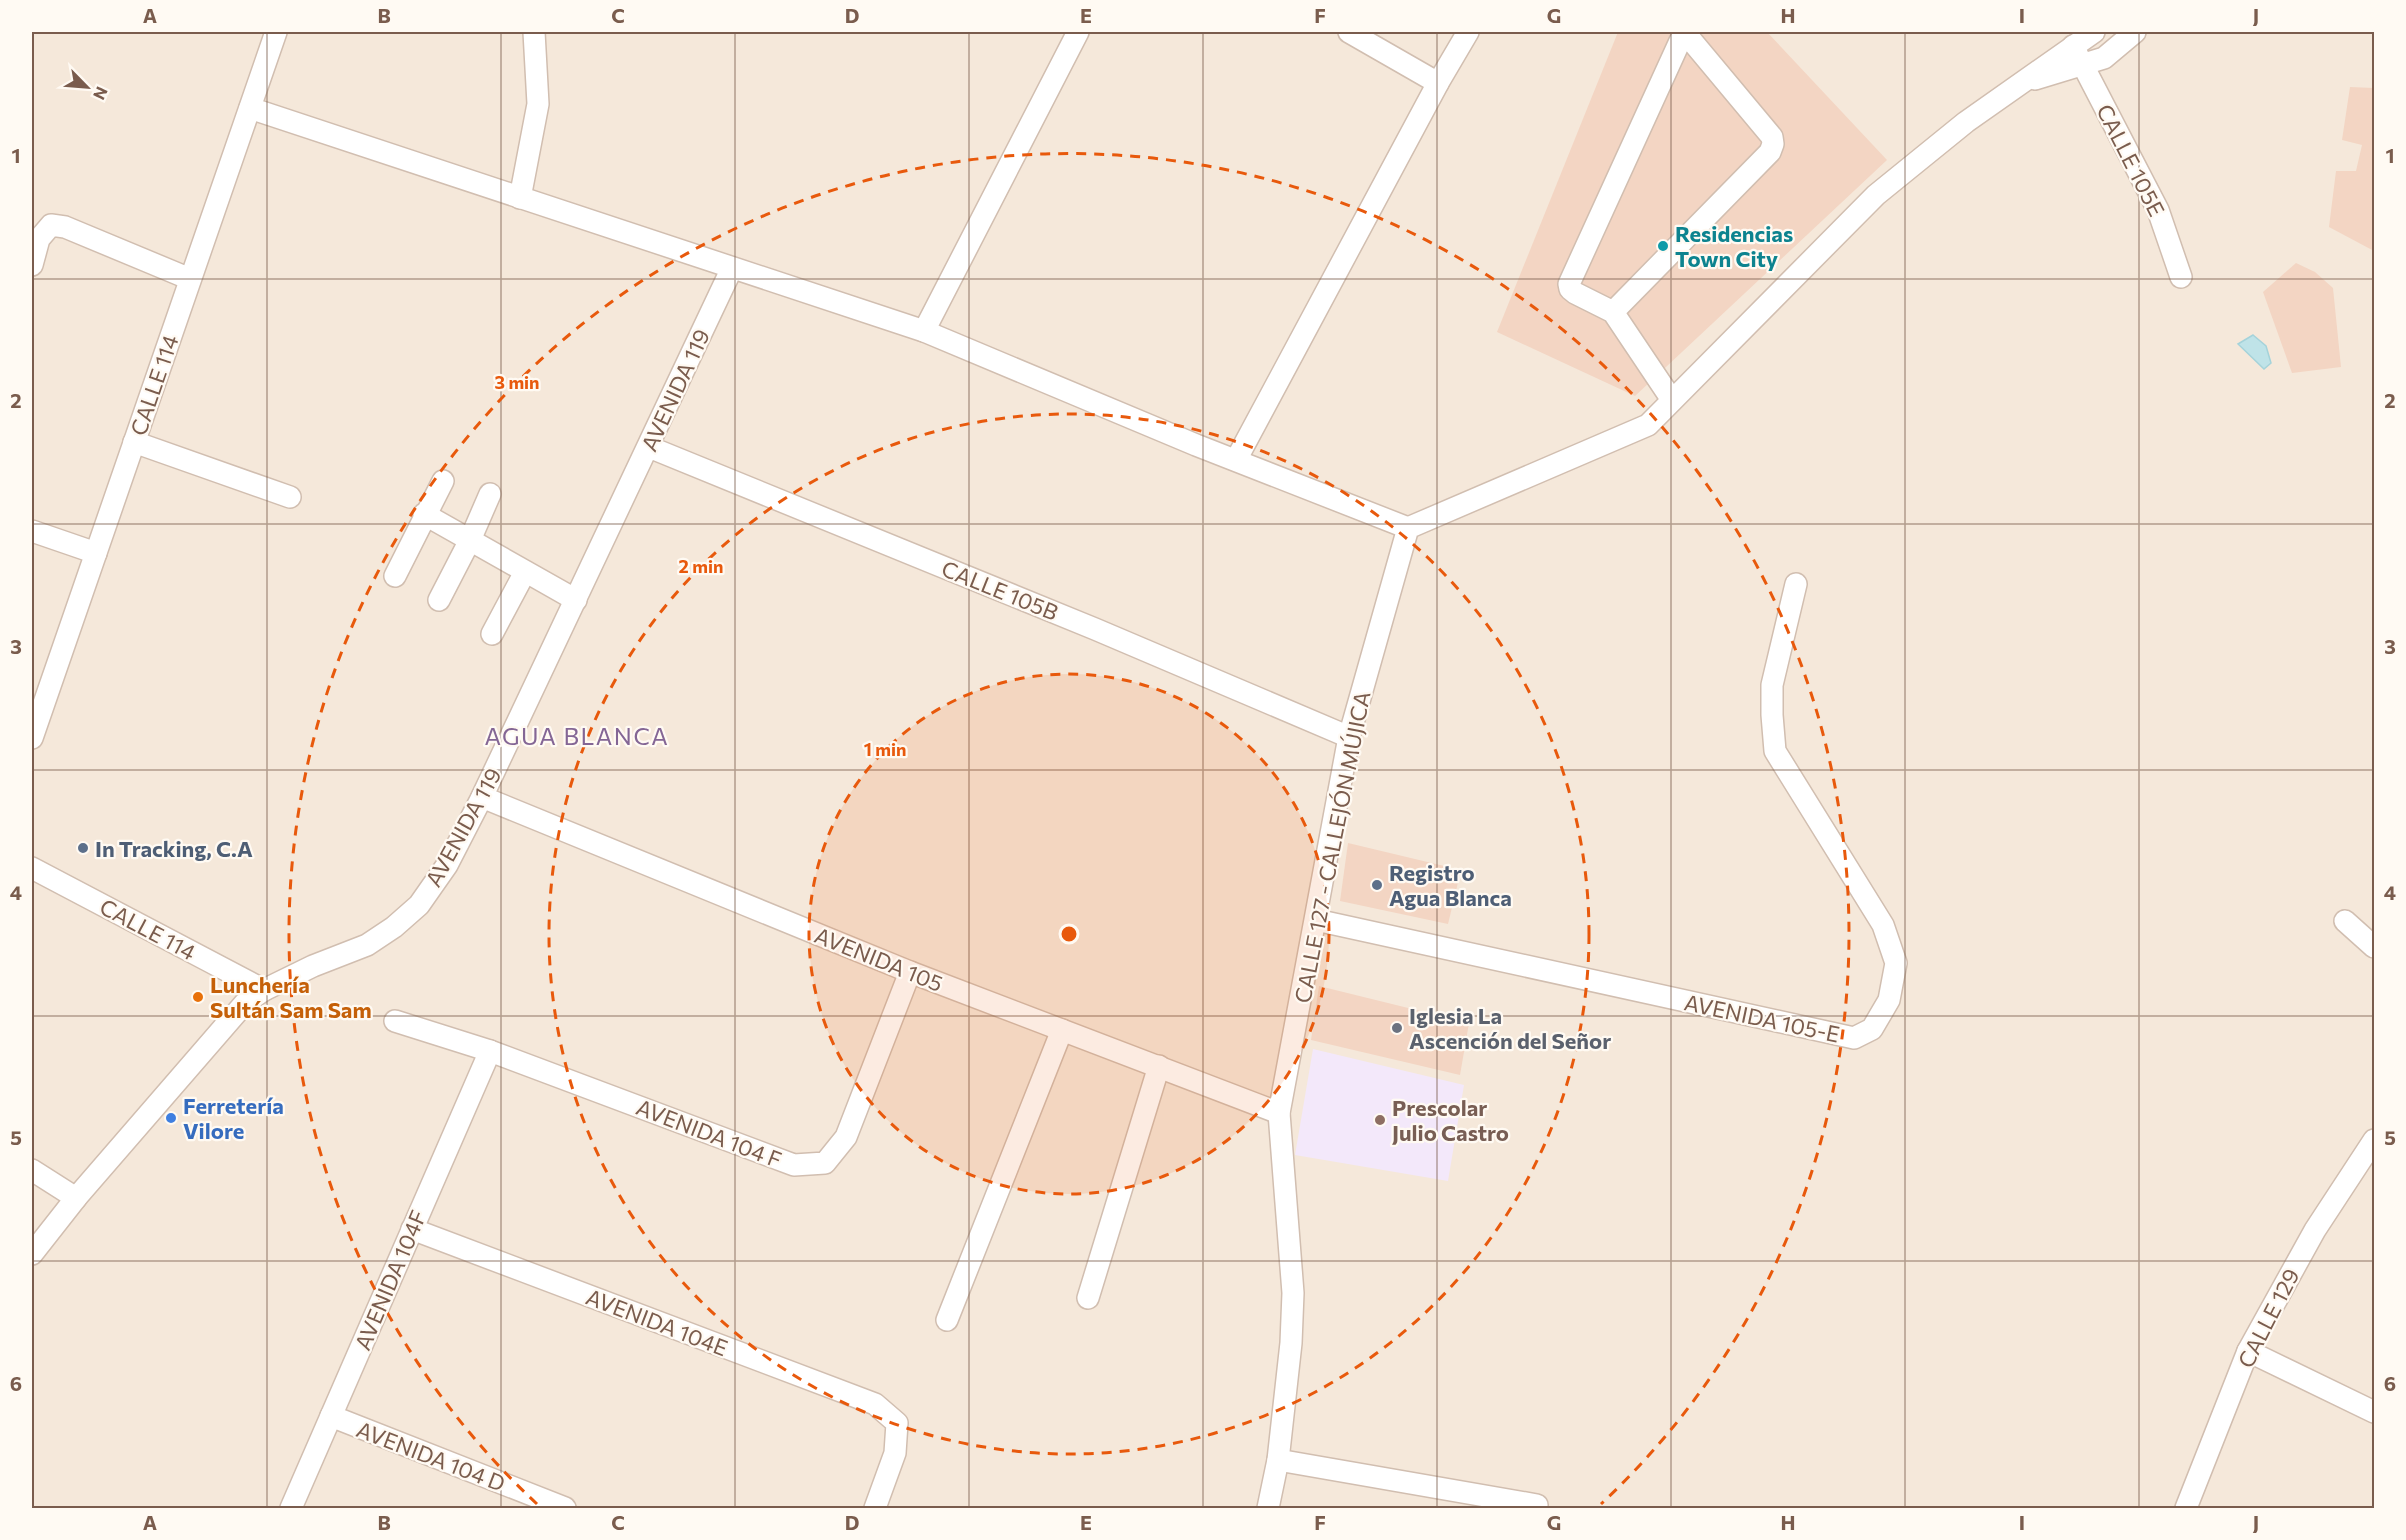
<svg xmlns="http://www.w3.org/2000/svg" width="2406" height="1540" font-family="Commissioner,sans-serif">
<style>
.residential{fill:#f5e8da}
.education{fill:#f3e8fa}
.water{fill:#bfe3e8;stroke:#a5d3da;stroke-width:1.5}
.building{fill:#f3d5c3}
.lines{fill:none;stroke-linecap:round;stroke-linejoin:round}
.minor-casing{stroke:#d1beb0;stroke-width:24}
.minor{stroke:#fff;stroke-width:21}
.grid{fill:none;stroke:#7a5c4d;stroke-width:1.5;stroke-opacity:0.55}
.ring{fill:none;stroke:#e8590c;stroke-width:3;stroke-dasharray:10 8}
.culture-dot{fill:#0f9aa8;stroke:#fffaf3;stroke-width:2}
.service-dot{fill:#5c6f8a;stroke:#fffaf3;stroke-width:2}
.food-dot{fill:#e8710a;stroke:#fffaf3;stroke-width:2}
.worship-dot{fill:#6b7280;stroke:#fffaf3;stroke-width:2}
.shop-dot{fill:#3f7fe0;stroke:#fffaf3;stroke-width:2}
.education-dot{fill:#8d6e63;stroke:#fffaf3;stroke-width:2}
.labels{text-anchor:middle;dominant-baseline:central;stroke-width:4.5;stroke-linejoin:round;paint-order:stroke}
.street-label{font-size:22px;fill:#7a5c4d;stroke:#fffaf3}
.culture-label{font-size:22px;font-weight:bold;fill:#0d838f;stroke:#fffaf3;text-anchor:start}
.service-label{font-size:22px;font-weight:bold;fill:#4e5e75;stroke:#fffaf3;text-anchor:start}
.food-label{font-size:22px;font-weight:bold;fill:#c56008;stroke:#fffaf3;text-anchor:start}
.worship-label{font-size:22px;font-weight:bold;fill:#5b616d;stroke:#fffaf3;text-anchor:start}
.shop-label{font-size:22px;font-weight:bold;fill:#366cbe;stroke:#fffaf3;text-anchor:start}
.education-label{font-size:22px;font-weight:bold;fill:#785e54;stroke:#fffaf3;text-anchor:start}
.neighbourhood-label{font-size:24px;letter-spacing:1.5px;fill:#846695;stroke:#fffaf3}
.centre{fill:#e8590c;stroke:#fffaf3;stroke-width:3}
.ring-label{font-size:18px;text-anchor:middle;font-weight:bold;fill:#e8590c;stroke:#fffaf3;stroke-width:4.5;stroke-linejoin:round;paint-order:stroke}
.neatline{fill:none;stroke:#7a5c4d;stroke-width:2}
.grid-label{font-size:20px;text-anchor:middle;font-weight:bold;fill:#7a5c4d}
</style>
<rect width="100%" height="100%" fill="#fdf6ec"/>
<rect class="residential" x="32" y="32" width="2342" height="1476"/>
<polygon class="education" points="1313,1049 1464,1085 1448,1181 1295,1155"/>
<polygon class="water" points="2253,335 2266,346 2271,363 2264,369 2238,344"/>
<g class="building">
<polygon points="1618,32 1767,32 1887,160 1635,396 1497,332"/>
<polygon points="2350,87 2374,88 2374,251 2329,227 2336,171 2356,171 2362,145 2342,140"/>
<polygon points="2296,263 2315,272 2333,288 2341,367 2292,373 2263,292"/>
<polygon points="1348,843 1461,870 1448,924 1340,901"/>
<polygon points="1319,986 1469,1023 1460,1075 1311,1040"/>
</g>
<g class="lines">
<g class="minor-casing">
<g id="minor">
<polyline points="1349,32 1438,83"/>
<polyline points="2073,46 2158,210 2181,277"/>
<polyline points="2035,79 2104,58 2135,32"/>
<polyline points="250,108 924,331 1196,445 1408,528"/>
<polyline points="520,198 538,104 534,32"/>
<polyline points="32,265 39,239 51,225 65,227 190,279"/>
<polyline points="1613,312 1770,152 1773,144 1772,137 1691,40 1686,38 1680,41 1569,284 1570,289 1575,293 1613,312 1672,400"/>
<polyline points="924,331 1078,32"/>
<polyline points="134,442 290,497"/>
<polyline points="649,447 1095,629 1349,737"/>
<polyline points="1236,460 1438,83 1468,32"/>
<polyline points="424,514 576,600"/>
<polyline points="32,531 96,553"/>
<polyline points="395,576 443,481"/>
<polyline points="439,600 470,540 490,494"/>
<polyline points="492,634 525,572"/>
<polyline points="32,738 276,32"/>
<polyline points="482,797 910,972 1279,1113"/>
<polyline points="32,868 264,990"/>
<polyline points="1316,920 1854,1038 1872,1029 1889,1000 1896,963 1883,925 1775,751 1772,715 1772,685 1796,584"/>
<polyline points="2345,921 2374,947"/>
<polyline points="395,1021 490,1051 794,1165 825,1163 846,1137 910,972"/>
<polyline points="32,1170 76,1198"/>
<polyline points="412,1229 875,1404 897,1423 895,1453 875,1508"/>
<polyline points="32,1254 76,1198 244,1004 264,990 313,966 367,945 394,927 419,905 447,865 482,797 732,268"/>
<polyline points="1088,1298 1159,1066"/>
<polyline points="947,1320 1062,1030"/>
<polyline points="2248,1351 2374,1412"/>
<polyline points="331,1416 565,1508"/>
<polyline points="1278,1460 1537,1505"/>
<polyline points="291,1508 490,1051"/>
<polyline points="1268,1508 1278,1460 1291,1343 1293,1293 1279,1113 1349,737 1408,528 1648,425 1876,195 1966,122 2094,32"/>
<polyline points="2186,1508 2248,1351 2315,1230 2374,1140"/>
</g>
</g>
<use href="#minor" class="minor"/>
</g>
<path class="grid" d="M267,32V1508M501,32V1508M735,32V1508M969,32V1508M1203,32V1508M1437,32V1508M1671,32V1508M1905,32V1508M2139,32V1508M32,279H2374M32,524H2374M32,770H2374M32,1016H2374M32,1261H2374"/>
<circle cx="1069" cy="934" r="260" fill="#e8590c" fill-opacity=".12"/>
<g class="ring">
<circle cx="1069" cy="934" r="260"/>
<circle cx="1069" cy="934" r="520"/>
<path d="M537 1504A780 780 0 1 1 1601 1504"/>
</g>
<circle class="culture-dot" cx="1663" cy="246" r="6"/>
<g class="service-dot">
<circle cx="83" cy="848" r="6"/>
<circle cx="1377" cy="885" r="6"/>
</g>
<circle class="food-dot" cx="198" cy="997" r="6"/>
<circle class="worship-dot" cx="1397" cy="1028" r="6"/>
<circle class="shop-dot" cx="171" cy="1118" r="6"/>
<circle class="education-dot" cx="1380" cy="1120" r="6"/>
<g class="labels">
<g class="street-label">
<text transform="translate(2131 160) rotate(63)">CALLE 105E</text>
<text transform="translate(154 385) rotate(-71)">CALLE 114</text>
<text transform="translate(675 390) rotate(-65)">AVENIDA 119</text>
<text transform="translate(1000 590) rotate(22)">CALLE 105B</text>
<text transform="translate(463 827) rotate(-61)">AVENIDA 119</text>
<text transform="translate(1332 847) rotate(-79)">CALLE 127 - CALLEJÓN MÚJICA</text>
<text transform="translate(148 929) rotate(28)">CALLE 114</text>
<text transform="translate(879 959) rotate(22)">AVENIDA 105</text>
<text transform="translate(1762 1018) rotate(12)">AVENIDA 105-E</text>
<text transform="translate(709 1133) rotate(21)">AVENIDA 104 F</text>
<text transform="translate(390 1280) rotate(-67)">AVENIDA 104F</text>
<text transform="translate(2268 1318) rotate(-63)">CALLE 129</text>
<text transform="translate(657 1322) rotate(21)">AVENIDA 104E</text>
<text transform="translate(431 1456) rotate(21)">AVENIDA 104 D</text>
</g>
<g class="culture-label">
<text x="1675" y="233">Residencias<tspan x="1675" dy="25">Town City</tspan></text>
</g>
<g class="service-label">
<text x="95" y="848">In Tracking, C.A</text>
<text x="1389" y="872">Registro<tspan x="1389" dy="25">Agua Blanca</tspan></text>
</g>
<g class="food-label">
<text x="210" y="984">Lunchería<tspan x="210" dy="25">Sultán Sam Sam</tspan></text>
</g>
<g class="worship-label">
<text x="1409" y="1015">Iglesia La<tspan x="1409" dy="25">Ascención del Señor</tspan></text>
</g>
<g class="shop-label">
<text x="183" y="1105">Ferretería<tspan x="183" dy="25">Vilore</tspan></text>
</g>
<g class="education-label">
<text x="1392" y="1107">Prescolar<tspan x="1392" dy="25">Julio Castro</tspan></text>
</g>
<g class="neighbourhood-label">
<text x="577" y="735">AGUA BLANCA</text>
</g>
</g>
<circle cx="1069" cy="934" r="9" class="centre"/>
<g class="ring-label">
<text x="517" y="389">3 min</text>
<text x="701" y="573">2 min</text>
<text x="885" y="756">1 min</text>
</g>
<rect width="2406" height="1540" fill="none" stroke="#fffaf3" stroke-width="66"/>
<g transform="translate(87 87) rotate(115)" stroke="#fffaf3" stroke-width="4.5" paint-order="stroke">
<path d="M0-4.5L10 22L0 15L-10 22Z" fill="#7a5c4d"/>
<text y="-9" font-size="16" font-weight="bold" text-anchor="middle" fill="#7a5c4d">N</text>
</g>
<rect x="33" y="33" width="2340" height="1474" class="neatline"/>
<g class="grid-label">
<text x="150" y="23">A</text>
<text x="384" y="23">B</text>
<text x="618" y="23">C</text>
<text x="852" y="23">D</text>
<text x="1086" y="23">E</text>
<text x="1320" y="23">F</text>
<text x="1554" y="23">G</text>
<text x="1788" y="23">H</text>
<text x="2022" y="23">I</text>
<text x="2256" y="23">J</text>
<text x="16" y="163">1</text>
<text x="2390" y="163">1</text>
<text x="16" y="408">2</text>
<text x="2390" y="408">2</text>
<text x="16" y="654">3</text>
<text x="2390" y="654">3</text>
<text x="16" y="900">4</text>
<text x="2390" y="900">4</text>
<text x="16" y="1145">5</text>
<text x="2390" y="1145">5</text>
<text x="16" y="1391">6</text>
<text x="2390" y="1391">6</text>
<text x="150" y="1530">A</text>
<text x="384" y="1530">B</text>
<text x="618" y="1530">C</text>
<text x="852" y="1530">D</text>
<text x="1086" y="1530">E</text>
<text x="1320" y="1530">F</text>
<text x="1554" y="1530">G</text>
<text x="1788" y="1530">H</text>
<text x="2022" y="1530">I</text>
<text x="2256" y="1530">J</text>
</g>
</svg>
